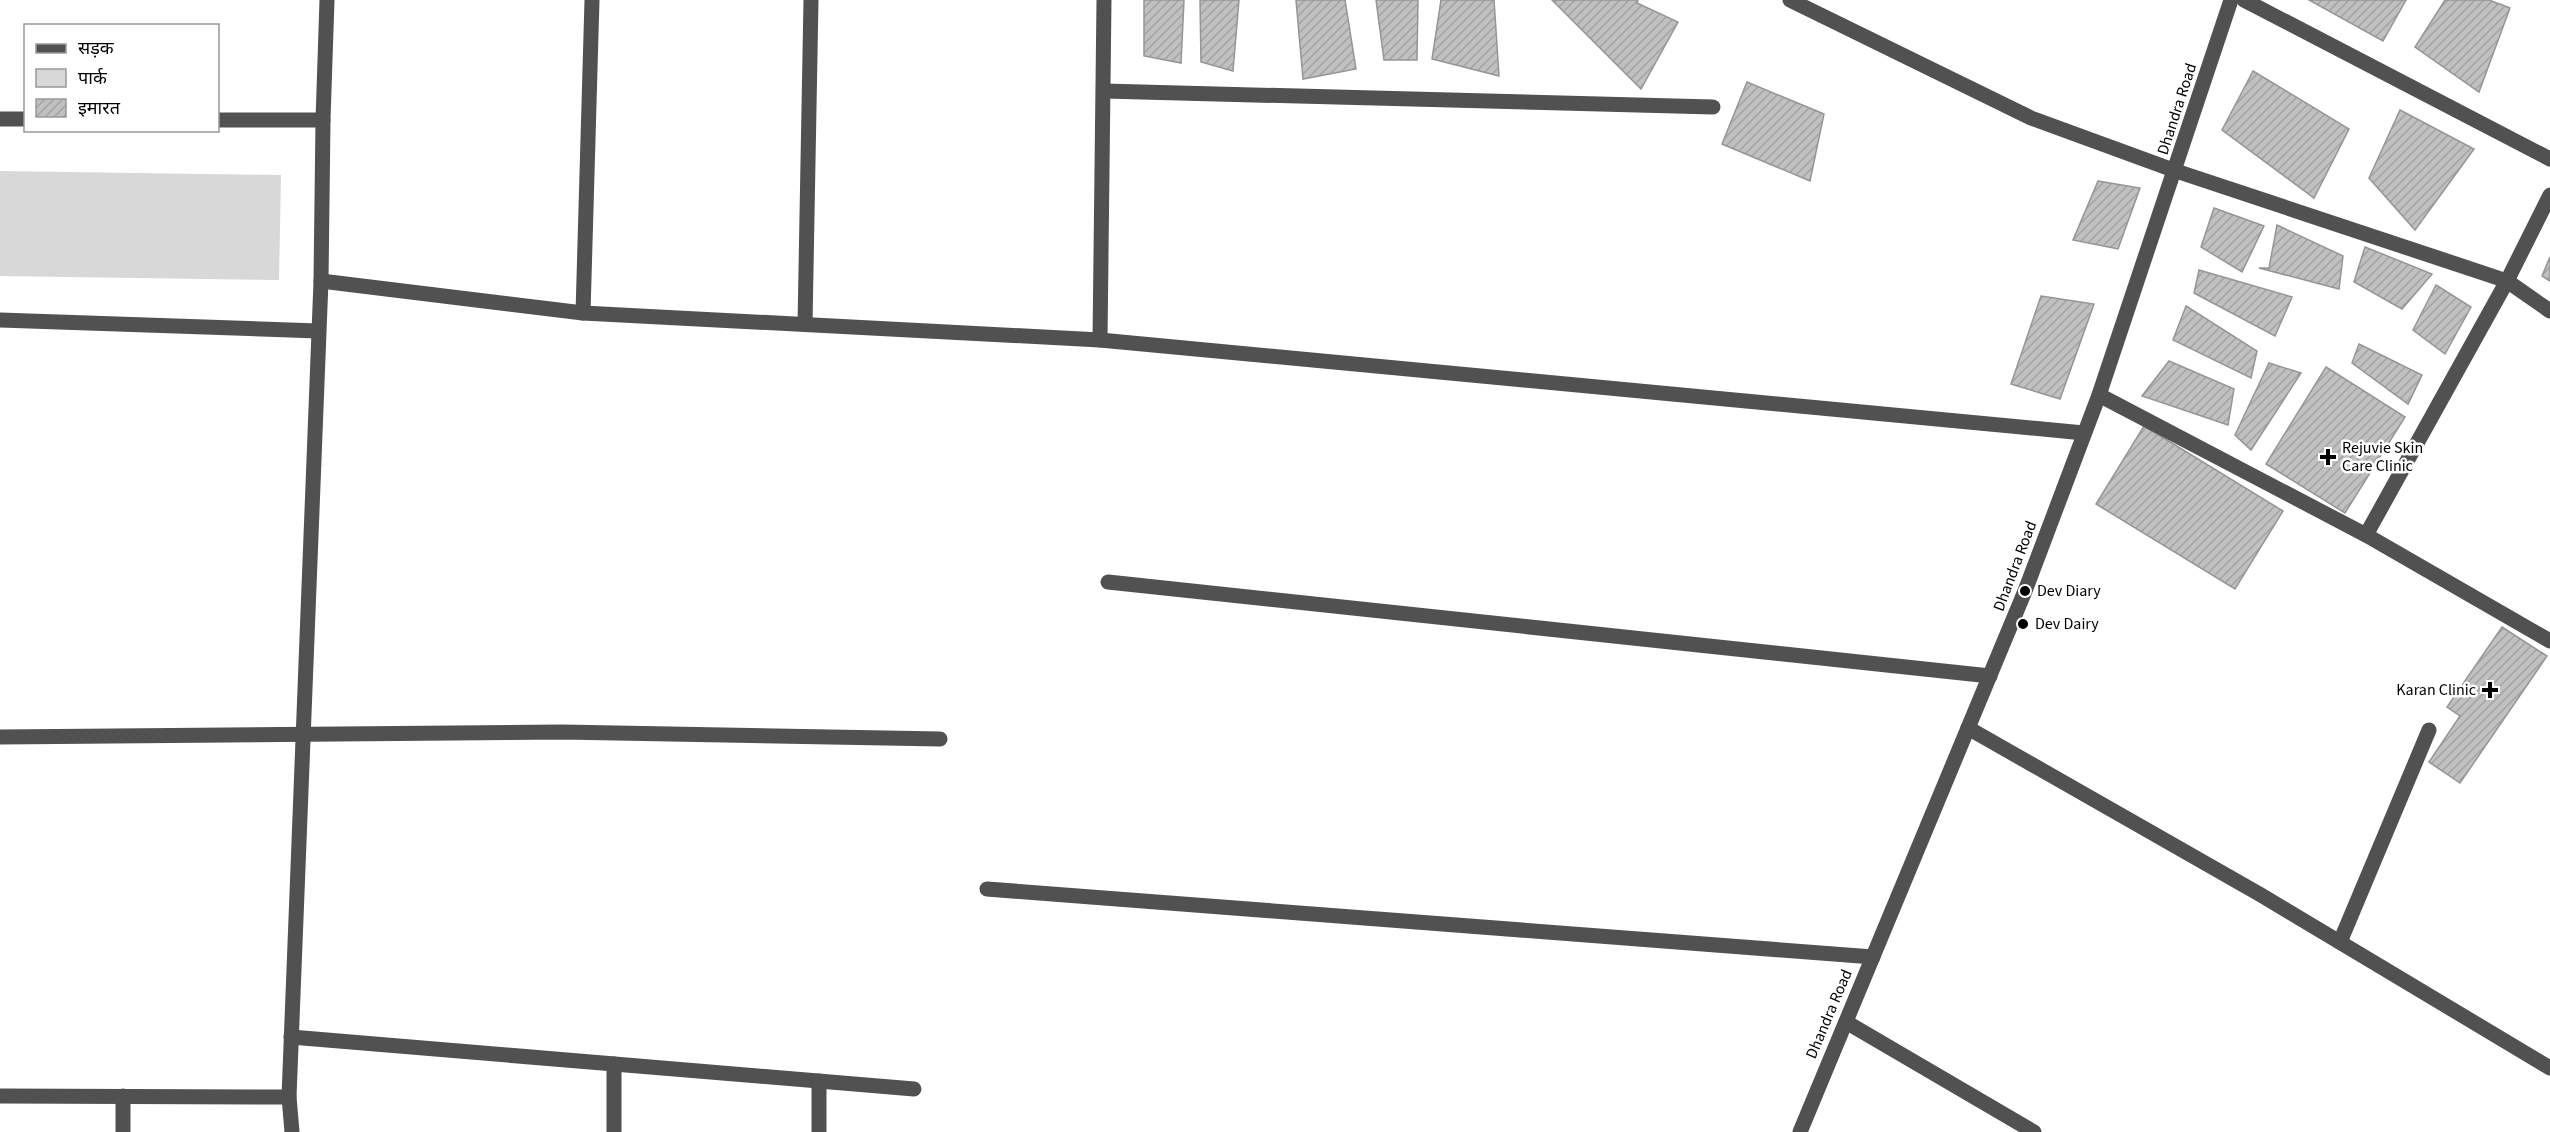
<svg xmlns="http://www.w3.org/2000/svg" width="2550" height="1132" font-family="'Source Sans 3','Noto Sans Devanagari',sans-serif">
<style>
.green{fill:#d8d8d8}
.building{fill:url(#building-hatch);stroke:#959595;stroke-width:1.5}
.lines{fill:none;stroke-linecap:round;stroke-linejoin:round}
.minor{stroke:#515151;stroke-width:15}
.poi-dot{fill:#000;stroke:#fff;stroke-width:2}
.labels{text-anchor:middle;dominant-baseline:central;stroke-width:5;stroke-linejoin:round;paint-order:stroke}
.street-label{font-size:16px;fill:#000;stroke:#fff}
.poi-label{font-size:16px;fill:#000;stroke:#fff;text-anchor:start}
</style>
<defs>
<pattern id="building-hatch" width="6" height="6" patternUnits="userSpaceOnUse" patternTransform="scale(1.5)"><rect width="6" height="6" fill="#c0c0c0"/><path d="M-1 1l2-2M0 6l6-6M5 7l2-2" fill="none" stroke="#a3a3a3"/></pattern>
</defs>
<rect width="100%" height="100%" fill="#fff"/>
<polygon class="green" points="0,171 281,175 279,280 0,276"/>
<g class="building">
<polygon points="1144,0 1184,0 1181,63 1144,56"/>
<polygon points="1200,0 1239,0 1233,71 1201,62"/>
<polygon points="1296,0 1345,0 1356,69 1303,79"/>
<polygon points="1376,0 1418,0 1417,60 1384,60"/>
<polygon points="1441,0 1494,0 1499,76 1432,59"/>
<polygon points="1552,0 1638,0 1637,3 1678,22 1641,89"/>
<polygon points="2309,0 2406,0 2383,41"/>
<polygon points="2445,0 2489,0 2510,8 2479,92 2415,47"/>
<polygon points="2253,71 2349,129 2314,198 2222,130"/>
<polygon points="1747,82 1824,114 1810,181 1722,144"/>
<polygon points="2400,110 2474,149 2415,230 2369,178"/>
<polygon points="2098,181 2140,188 2118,249 2073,240"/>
<polygon points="2214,208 2264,226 2242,272 2201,247"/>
<polygon points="2277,225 2343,256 2339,289 2259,268 2269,268"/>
<polygon points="2365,247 2432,274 2402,309 2354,282"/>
<polygon points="2550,257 2550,281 2542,276"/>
<polygon points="2199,270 2292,297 2275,336 2194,293"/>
<polygon points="2436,285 2471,307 2445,354 2413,330"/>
<polygon points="2041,296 2094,304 2060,399 2011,384"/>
<polygon points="2186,306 2257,351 2251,378 2173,340"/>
<polygon points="2359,344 2422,375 2408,404 2352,363"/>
<polygon points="2169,361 2234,389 2228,425 2142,396"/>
<polygon points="2269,363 2301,373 2251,450 2235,435"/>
<polygon points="2326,367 2405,417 2345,513 2266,464"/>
<polygon points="2144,426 2283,511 2235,589 2096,504"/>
<polygon points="2502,627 2547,656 2460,783 2429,762 2460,716 2447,707"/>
</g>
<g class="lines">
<g class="minor">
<polyline points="1790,0 2031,118 2176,171 2507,281 2550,311"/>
<polyline points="2244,0 2550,159"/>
<polyline points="1104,91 1713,107"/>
<polyline points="0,119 26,119"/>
<polyline points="218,120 323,120"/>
<polyline points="321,281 583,313 1100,340 2084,433"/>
<polyline points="583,313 592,0"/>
<polyline points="0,320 318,331"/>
<polyline points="805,324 811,0"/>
<polyline points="1100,340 1104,0"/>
<polyline points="2099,395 2366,535 2550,641"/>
<polyline points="2366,535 2507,281 2550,195"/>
<polyline points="1108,582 1990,676"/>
<polyline points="1968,728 2261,895 2550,1068"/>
<polyline points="0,737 562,732 940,739"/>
<polyline points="987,889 1873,957"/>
<polyline points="2340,942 2429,730"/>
<polyline points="1846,1022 2034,1132"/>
<polyline points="291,1037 914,1089"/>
<polyline points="614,1064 614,1132"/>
<polyline points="0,1096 289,1097 321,281 323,120 327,0"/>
<polyline points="289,1097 292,1132"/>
<polyline points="123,1132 123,1096"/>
<polyline points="819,1132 819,1081"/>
<polyline points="1800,1132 2025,591 2099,395 2231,0"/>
</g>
</g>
<g class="poi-dot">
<path d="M2325 448h6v6h6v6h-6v6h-6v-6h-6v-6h6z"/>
<circle cx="2025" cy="591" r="6"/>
<circle cx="2023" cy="624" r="6"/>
<path d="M2487 681h6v6h6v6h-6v6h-6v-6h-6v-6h6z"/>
</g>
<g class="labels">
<g class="street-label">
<text transform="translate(2177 109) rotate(-72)">Dhandra Road</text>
<text transform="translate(2015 566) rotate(-69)">Dhandra Road</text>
<text transform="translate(1829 1014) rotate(-67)">Dhandra Road</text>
</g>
<g class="poi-label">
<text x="2342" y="448">Rejuvie Skin<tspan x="2342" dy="18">Care Clinic</tspan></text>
<text x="2037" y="591">Dev Diary</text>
<text x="2035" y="624">Dev Dairy</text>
<text x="2476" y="690" text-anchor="end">Karan Clinic</text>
</g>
</g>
<rect x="24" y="24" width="195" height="108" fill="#ffffff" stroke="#999999" stroke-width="1.5"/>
<rect x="36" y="44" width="30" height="9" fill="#515151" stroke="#999999" stroke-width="1.5"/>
<text x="78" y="54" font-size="18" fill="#000000">सड़क</text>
<rect x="36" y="69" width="30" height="18" fill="#d8d8d8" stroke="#999999" stroke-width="1.5"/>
<text x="78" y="84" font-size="18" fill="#000000">पार्क</text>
<rect x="36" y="99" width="30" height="18" fill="url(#building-hatch)" stroke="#999999" stroke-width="1.5"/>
<text x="78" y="114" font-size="18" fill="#000000">इमारत</text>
</svg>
